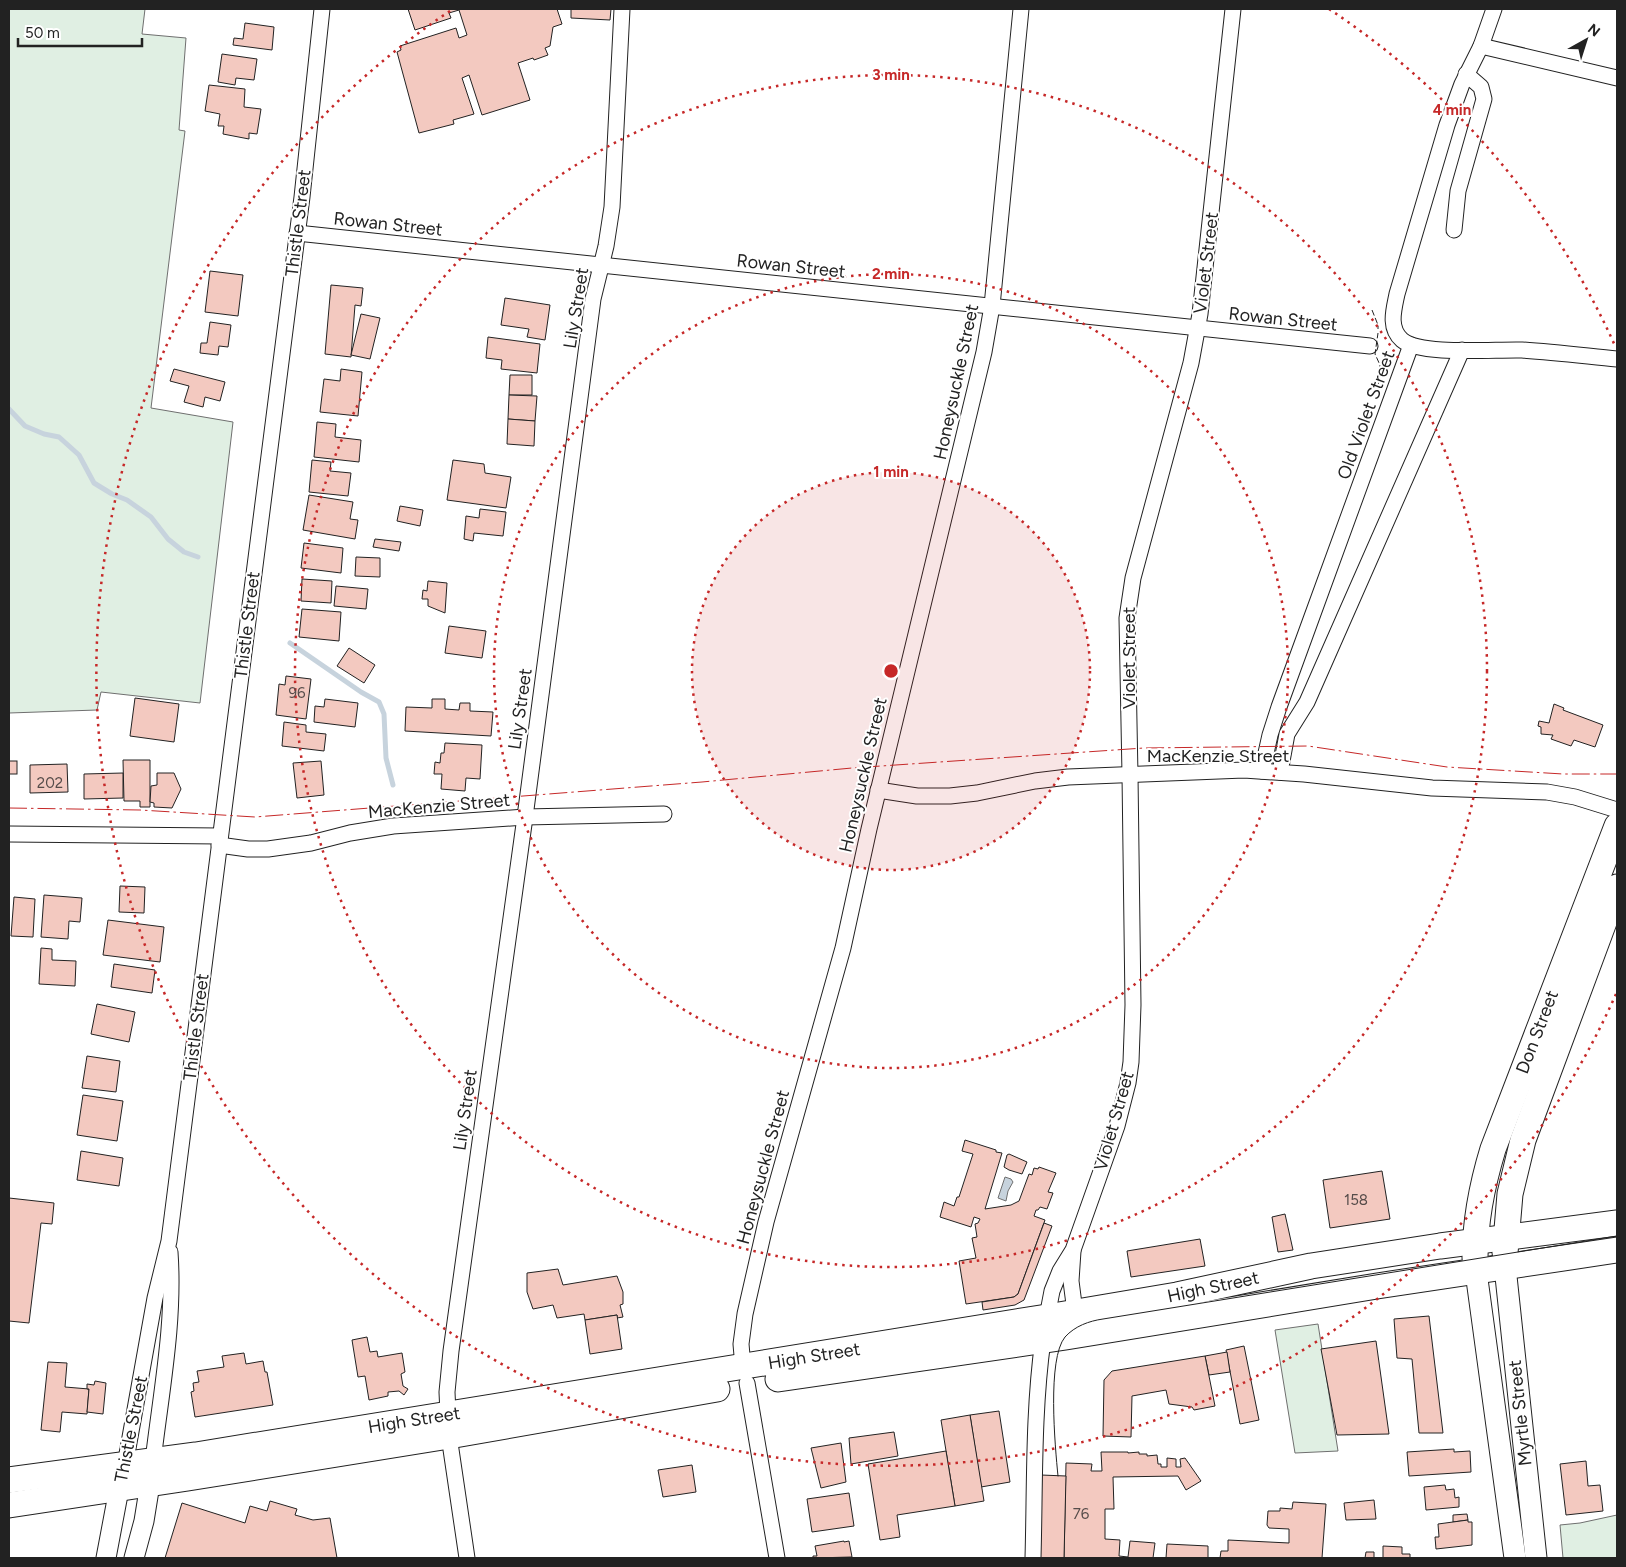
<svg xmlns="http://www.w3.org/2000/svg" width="1626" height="1567" font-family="Figtree,sans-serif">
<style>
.green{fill:#e0efe3;stroke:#6f6f6f}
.water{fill:#c7d3dd;stroke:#6f6f6f}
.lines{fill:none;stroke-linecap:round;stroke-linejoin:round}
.stream{stroke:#c7d3dd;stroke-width:5}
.building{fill:#f3c9c0;stroke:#222}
.minor-casing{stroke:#222;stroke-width:17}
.tertiary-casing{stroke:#222;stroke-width:21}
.secondary-casing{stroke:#222;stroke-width:23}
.trunk-casing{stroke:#222;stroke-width:27}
.minor{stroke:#fff;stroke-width:15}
.tertiary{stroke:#fff;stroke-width:19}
.secondary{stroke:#fff;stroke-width:21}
.trunk{stroke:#fff;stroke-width:25}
.tram{stroke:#222;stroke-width:1}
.fence{stroke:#222;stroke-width:1;stroke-dasharray:6 2.5;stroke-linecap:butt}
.power{stroke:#c62828;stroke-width:1;stroke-dasharray:18 4 2.5 4;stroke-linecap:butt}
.ring{fill:none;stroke:#c62828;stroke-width:2.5;stroke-dasharray:2.5 5}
.labels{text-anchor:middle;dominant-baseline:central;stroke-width:4;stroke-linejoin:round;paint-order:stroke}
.number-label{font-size:15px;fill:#564c4a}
.street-label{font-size:18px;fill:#222;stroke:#fff}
.centre{fill:#c62828;stroke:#fff;stroke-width:2.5}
.ring-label{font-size:15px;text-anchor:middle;font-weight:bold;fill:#c62828;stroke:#fff;stroke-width:4;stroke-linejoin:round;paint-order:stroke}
</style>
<rect width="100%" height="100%" fill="#fff"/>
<g class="green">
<polygon points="9,9 145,9 142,34 186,38 179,130 185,131 151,408 233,422 200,703 101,692 97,710 9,713"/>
<polygon points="1318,1324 1338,1451 1295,1453 1275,1330"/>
<polygon points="1617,1515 1617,1558 1563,1558 1560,1525 1580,1523"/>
</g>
<polygon class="water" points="1005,1177 1011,1179 1013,1182 1008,1191 1006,1201 998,1198"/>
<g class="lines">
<g class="stream">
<polyline points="9,409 25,426 44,434 59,437 79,455 94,483 112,494 127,500 151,517 168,539 184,552 198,557"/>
<polyline points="290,643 361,692 379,702 384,714 386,758 393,785"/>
</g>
</g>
<g class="building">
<polygon points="408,9 557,9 562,24 553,27 550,46 545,48 548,55 534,60 533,58 518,63 530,100 482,115 469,75 462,78 474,114 453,120 454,124 419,133 397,52 401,50 400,46 456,28 459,38 467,35 459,10 449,13 451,18 415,30"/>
<polygon points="571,9 611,9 610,20 571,18"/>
<polygon points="245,23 274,27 272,50 233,45 234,38 243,39"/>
<polygon points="222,54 257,59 254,80 236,78 235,85 218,82"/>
<polygon points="209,85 245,89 244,107 261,109 257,134 249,133 249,139 223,134 224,126 218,126 220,114 205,111"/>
<polygon points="210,271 243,275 238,316 205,312"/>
<polygon points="331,285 363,288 361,306 355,305 351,357 325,354"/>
<polygon points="505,298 550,305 545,340 527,337 529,329 501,325"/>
<polygon points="361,314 380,318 370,359 351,355"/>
<polygon points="210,322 231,325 228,347 219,346 218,355 200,353 201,343 207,343"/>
<polygon points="488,337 540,344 537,373 501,369 502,360 486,358"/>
<polygon points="174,369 225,382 220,401 205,397 203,407 184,402 189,386 170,381"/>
<polygon points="341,369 362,372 358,416 320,412 324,379 340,381"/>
<polygon points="510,375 532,375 532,395 509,395"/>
<polygon points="509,395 537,396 535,421 508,419"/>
<polygon points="508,419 535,421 534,446 507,444"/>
<polygon points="317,422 336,424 335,437 361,440 359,462 314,457"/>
<polygon points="312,460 331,462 330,471 351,473 348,496 309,492"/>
<polygon points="453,460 484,464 485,473 511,477 506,508 447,500"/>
<polygon points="309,495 353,502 350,519 358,520 355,539 303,530"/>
<polygon points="400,506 423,510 420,526 397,521"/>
<polygon points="480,509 506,512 503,536 474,533 473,541 464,539 466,516 479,518"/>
<polygon points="375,539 401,542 399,551 373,547"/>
<polygon points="304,543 343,548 341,573 301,568"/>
<polygon points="356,557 380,558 380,577 355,576"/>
<polygon points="302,579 332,581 331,603 301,601"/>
<polygon points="428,581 447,583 445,613 428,606 428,599 422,599 423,590 427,591"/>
<polygon points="336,586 368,589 366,609 334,606"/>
<polygon points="302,609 341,612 339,641 299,637"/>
<polygon points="449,626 486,631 482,658 445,653"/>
<polygon points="349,648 375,665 364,683 337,666"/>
<polygon points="286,676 311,679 306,719 276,715 279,684 285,685"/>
<polygon points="135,698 179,704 174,742 130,736"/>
<polygon points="325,699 358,703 355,727 314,722 315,706 324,707"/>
<polygon points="432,699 445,699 445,709 459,710 460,703 470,703 470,711 493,712 491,736 405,731 406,707 432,708"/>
<polygon points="1554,704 1564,708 1563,710 1603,725 1595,747 1574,740 1571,746 1551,739 1553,735 1541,734 1541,727 1538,726 1539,721 1549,723"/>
<polygon points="284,722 306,725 306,732 326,734 324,751 282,746"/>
<polygon points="445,743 482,745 480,779 466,778 465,791 441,789 442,774 434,774 435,762 440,763 441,753 444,753"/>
<polygon points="123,760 150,760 150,807 140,807 140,801 124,801"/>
<rect x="9" y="761" width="8" height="13"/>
<polygon points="321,761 324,795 297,798 293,763"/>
<polygon points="67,764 68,792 30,793 30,765"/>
<polygon points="123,773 123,798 84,799 84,774"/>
<polygon points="157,773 174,773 181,789 172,808 154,807 154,803 150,802 151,786 157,785"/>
<polygon points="120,886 145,887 144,913 119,912"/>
<polygon points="44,895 82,898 80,922 69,921 68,939 41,937"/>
<polygon points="14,897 35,899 33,937 11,936"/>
<polygon points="108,920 164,927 160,962 103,955"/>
<polygon points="41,948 52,949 52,960 76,961 75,986 39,984"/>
<polygon points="114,964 155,970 152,993 111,987"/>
<polygon points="97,1004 135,1012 129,1042 91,1034"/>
<polygon points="87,1056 120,1061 116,1092 82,1088"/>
<polygon points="83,1095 123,1101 117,1141 77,1135"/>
<polygon points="965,1140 996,1150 996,1152 1002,1153 985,1209 1011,1205 1019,1201 1029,1174 1032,1175 1034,1168 1038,1169 1039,1167 1056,1173 1048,1192 1053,1193 1047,1209 1040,1207 1038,1210 1036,1210 1034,1216 1045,1220 1018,1294 1014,1297 966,1304 959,1261 976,1258 972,1238 977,1237 975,1224 978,1223 980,1219 974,1217 971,1227 940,1217 944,1202 954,1206 957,1197 959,1197 973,1154 962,1151"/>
<polygon points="81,1151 123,1158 119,1186 77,1180"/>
<polygon points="1009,1154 1027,1162 1022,1174 1009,1170 1004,1167 1007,1155"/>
<polygon points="1382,1171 1390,1219 1330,1228 1323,1180"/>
<polygon points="9,1198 54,1203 52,1224 41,1223 29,1323 9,1321"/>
<polygon points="1285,1214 1293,1250 1278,1252 1272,1217"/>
<polygon points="1044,1223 1052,1226 1024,1300 1015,1305 983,1310 982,1302 1014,1297 1018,1294"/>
<polygon points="1200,1239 1205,1266 1131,1277 1127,1251"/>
<polygon points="558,1269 563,1285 617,1276 623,1292 623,1304 620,1305 623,1317 617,1318 617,1315 585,1320 584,1314 557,1318 553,1305 533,1309 527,1292 527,1273"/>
<polygon points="617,1315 622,1349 590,1354 585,1320"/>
<polygon points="1429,1316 1443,1433 1419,1433 1412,1359 1397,1358 1394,1319"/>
<polygon points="367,1337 370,1352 377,1351 378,1357 402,1353 405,1372 401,1374 403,1386 408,1389 404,1395 399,1391 388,1392 388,1396 369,1400 365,1376 358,1377 352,1340"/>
<polygon points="1376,1341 1389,1434 1337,1435 1321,1349"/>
<polygon points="1244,1346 1259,1420 1240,1424 1226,1350"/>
<polygon points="1227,1352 1230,1372 1209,1375 1205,1356"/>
<polygon points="244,1353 246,1364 263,1361 265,1372 267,1372 273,1405 195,1417 191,1392 194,1391 193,1383 199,1382 197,1371 224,1367 222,1356"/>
<polygon points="1205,1356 1215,1406 1194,1410 1192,1407 1169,1404 1166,1390 1132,1396 1131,1437 1103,1436 1104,1380 1112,1371"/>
<polygon points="48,1362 67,1363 65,1387 89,1389 87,1414 62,1412 60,1432 41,1430"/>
<polygon points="95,1381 106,1383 103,1414 87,1412 89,1389 87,1389 87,1384 94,1385"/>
<polygon points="999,1411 1010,1482 981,1487 970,1415"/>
<polygon points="970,1415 984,1501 955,1506 941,1420"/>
<polygon points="894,1432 898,1456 851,1464 849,1438"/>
<polygon points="841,1443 846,1482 821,1488 811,1448"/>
<polygon points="1454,1449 1454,1452 1470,1451 1471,1472 1409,1476 1407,1452"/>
<polygon points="946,1451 955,1506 897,1515 900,1537 880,1540 868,1464"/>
<polygon points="1101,1452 1128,1452 1128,1453 1139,1452 1139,1454 1147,1454 1147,1456 1157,1455 1158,1464 1161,1464 1161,1467 1167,1467 1167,1458 1176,1459 1176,1467 1181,1467 1180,1459 1185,1458 1201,1481 1186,1490 1178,1476 1113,1477 1114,1509 1105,1509 1105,1539 1120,1540 1119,1556 1128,1557 1130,1541 1155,1543 1153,1558 1064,1558 1066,1463 1092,1464 1091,1471 1102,1471"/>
<polygon points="1586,1461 1588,1486 1600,1485 1603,1511 1566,1515 1560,1464"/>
<polygon points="692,1465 696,1492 663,1497 658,1470"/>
<polygon points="1041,1475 1066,1476 1064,1558 1038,1558"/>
<polygon points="1445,1485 1446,1490 1454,1489 1455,1498 1459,1497 1459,1507 1426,1510 1424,1487"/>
<polygon points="849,1493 854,1526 812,1532 807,1499"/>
<polygon points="1374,1500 1376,1519 1346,1520 1344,1503"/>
<polygon points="270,1501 297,1509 295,1515 313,1520 330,1518 337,1558 165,1558 182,1503 245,1523 250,1506 267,1511"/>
<polygon points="1293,1502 1326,1504 1322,1558 1220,1558 1221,1551 1228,1551 1228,1540 1289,1543 1289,1529 1269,1528 1267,1525 1268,1511 1280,1511 1280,1508 1292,1509"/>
<polygon points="1467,1514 1468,1520 1453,1522 1453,1515"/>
<polygon points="1468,1520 1468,1522 1472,1522 1472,1545 1436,1549 1435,1537 1439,1537 1438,1524"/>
<polygon points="844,1541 844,1542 849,1541 852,1557 813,1558 813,1556 817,1556 815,1546"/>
<polygon points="1167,1544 1208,1546 1208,1558 1166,1558"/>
<polygon points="1383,1546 1402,1547 1402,1554 1410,1554 1410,1558 1383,1558"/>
<polygon points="1366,1552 1374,1552 1374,1558 1350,1558 1365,1558"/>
</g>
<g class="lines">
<g class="minor-casing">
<g id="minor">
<path d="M1494,9L1481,46L1462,84L1447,125L1397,294C1394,309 1388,328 1402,340C1421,356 1495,349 1522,350C1554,352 1586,356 1617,359"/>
<polyline points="1481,46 1617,78"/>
<polyline points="1454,230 1458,191 1484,99 1481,87 1466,74"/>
<polyline points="297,233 1370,346"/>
<polyline points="1262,771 1270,735 1279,707 1411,345"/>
<polyline points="1280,772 1287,734 1307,702 1462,350"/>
<polyline points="878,790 917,796 950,796 977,793 1035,781 1068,777 1244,770 1304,774 1432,788 1547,792 1575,797 1617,810"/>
<polyline points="9,834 220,836"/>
<polyline points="219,845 248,849 268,849 311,843 350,833 393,826 525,817 664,814"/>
<polyline points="1073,1251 1071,1281 1075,1312"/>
<polyline points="1047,1317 1052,1291 1060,1271 1073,1250 1117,1126 1128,1083 1131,1062 1133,1005 1130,775 1127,618 1133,578 1191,363 1200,314 1233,9"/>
<polyline points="743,1367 741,1344 745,1314 766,1222 843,948 869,829 984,352 992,306 1021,9"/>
<polyline points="747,1383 777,1558"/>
<polyline points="448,1414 447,1392 451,1351 525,817 593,299 606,246 612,207 622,9"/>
<polyline points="449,1436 467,1558"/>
<path d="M153,1461C161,1392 175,1322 170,1252"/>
<polyline points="125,1465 155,1298 169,1241 302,197 322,9"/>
<path d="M1033,1558C1035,1486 1033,1412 1043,1340"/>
</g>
</g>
<g class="tertiary-casing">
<g id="tertiary">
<polyline points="106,1558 119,1489"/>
<polyline points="134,1558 144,1521 150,1484"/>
</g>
</g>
<g class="secondary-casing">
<g id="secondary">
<polyline points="1505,1267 1536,1558"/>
<polyline points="1476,1272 1515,1558"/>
</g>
</g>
<g class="trunk-casing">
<g id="trunk">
<polyline points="1505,1253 1510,1194 1523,1140 1617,887"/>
<path d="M1475,1258C1475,1221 1482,1185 1493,1149L1617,826"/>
<polyline points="778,1379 1066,1337 1377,1286 1617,1250"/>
<polyline points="9,1480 196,1455 1047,1317 1177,1295 1311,1266 1440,1246 1617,1223"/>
<polyline points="9,1505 188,1478 449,1436 717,1389"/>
</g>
</g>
<use href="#minor" class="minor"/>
<use href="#tertiary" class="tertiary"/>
<use href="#secondary" class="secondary"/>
<use href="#trunk" class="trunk"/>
<path class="tram" d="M1058,1476C1055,1446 1047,1359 1065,1337C1075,1326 1089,1321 1103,1319L1617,1236"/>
<g class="fence">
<polyline points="1372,310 1378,325 1378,329"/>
<polyline points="1378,388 1380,365 1375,354 1378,333"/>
</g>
<polyline class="power" points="9,808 140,810 255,817 702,782 852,768 1144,748 1308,746 1447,767 1563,774 1617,774"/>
</g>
<circle cx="891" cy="671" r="199" fill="#c62828" fill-opacity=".12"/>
<g class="ring">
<circle cx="891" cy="671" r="199"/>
<circle cx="891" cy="671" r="397"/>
<circle cx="891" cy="671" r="596"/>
<path d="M1616 994A794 794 0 1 1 453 9M1329 9A794 794 0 0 1 1616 348"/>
</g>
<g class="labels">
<g class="number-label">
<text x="297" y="693">96</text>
<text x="50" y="783">202</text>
<text x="1356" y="1200">158</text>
<text x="1081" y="1514">76</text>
</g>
<g class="street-label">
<text transform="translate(298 223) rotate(-83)">Thistle Street</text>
<text transform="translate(388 224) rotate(6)">Rowan Street</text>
<text transform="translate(1206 263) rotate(-83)">Violet Street</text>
<text transform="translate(791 266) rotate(6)">Rowan Street</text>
<text transform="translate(576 308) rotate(-81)">Lily Street</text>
<text transform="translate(1283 319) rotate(6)">Rowan Street</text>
<text transform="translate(956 382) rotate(-78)">Honeysuckle Street</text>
<text transform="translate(1366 415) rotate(-70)">Old Violet Street</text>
<text transform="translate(247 625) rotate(-83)">Thistle Street</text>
<text transform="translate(1129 658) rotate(-90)">Violet Street</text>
<text transform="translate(520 709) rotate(-82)">Lily Street</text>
<text x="1218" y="756">MacKenzie Street</text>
<text transform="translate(863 775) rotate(-77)">Honeysuckle Street</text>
<text transform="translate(439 806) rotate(-5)">MacKenzie Street</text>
<text transform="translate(196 1027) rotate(-83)">Thistle Street</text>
<text transform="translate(1537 1032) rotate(-69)">Don Street</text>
<text transform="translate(465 1110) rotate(-82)">Lily Street</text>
<text transform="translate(1114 1121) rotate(-74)">Violet Street</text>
<text transform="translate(763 1167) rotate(-75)">Honeysuckle Street</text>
<text transform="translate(1213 1287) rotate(-12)">High Street</text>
<text transform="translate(814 1356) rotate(-9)">High Street</text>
<text transform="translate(1520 1413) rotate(-96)">Myrtle Street</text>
<text transform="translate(414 1420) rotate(-9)">High Street</text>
<text transform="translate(131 1429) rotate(-79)">Thistle Street</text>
</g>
</g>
<circle cx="891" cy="671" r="8" class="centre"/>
<g class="ring-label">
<text x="891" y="80">3 min</text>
<text x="1452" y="115">4 min</text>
<text x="891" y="279">2 min</text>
<text x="891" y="477">1 min</text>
</g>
<rect width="1626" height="1567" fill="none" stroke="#222222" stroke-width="20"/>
<g transform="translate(1586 40) rotate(39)" stroke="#ffffff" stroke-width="4" paint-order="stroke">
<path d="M0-4L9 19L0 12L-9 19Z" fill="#222222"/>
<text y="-8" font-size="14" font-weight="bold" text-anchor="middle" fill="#222222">N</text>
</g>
<path d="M18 38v8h124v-8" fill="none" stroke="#222222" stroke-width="2.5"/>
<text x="25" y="38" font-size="15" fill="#222222" stroke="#ffffff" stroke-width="4" paint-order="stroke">50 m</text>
</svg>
